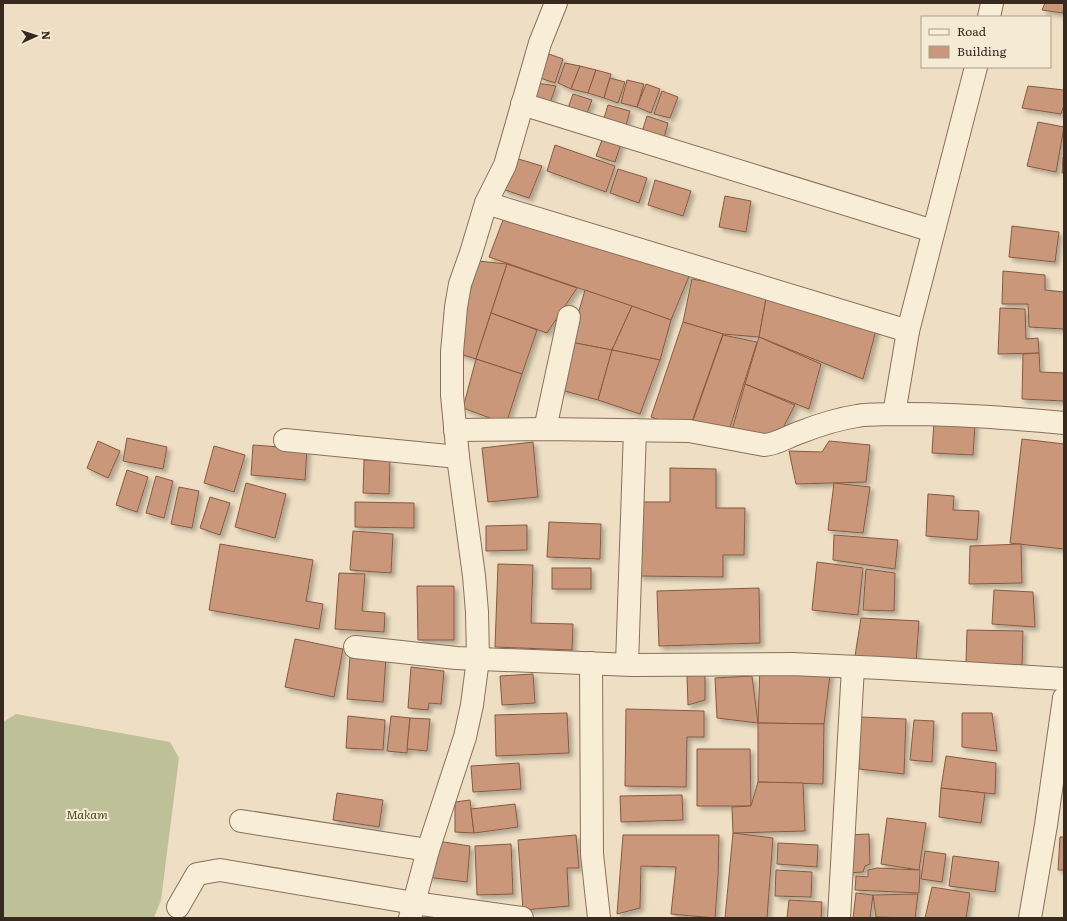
<svg xmlns="http://www.w3.org/2000/svg" width="1067" height="921" font-family="Literata,serif">
<style>
.cemetery{fill:#bec197}
.building{fill:#cb977a;stroke:#875941;filter:url(#shadow)}
.lines{fill:none;stroke-linecap:round;stroke-linejoin:round}
.minor-casing{stroke:#88705b;stroke-width:24}
.minor{stroke:#f8edd7;stroke-width:22}
.labels{text-anchor:middle;dominant-baseline:central;stroke-width:4;stroke-linejoin:round;paint-order:stroke}
.park-label{font-size:12px;font-style:italic;fill:#4b5425;stroke:#f5ead4}
</style>
<defs>
<filter id="shadow"><feDropShadow dx="3.5" dy="3.5" stdDeviation="2" flood-color="#0004"/></filter>
</defs>
<rect width="100%" height="100%" fill="#eedfc4"/>
<polygon class="cemetery" points="16,714 170,742 179,758 161,900 154,918 3,918 3,722"/>
<g class="building">
<polygon points="1045,3 1064,3 1063,13 1042,10"/>
<polygon points="549,54 563,59 555,83 540,78"/>
<polygon points="565,63 580,66 571,89 558,83"/>
<polygon points="580,66 596,70 588,93 571,89"/>
<polygon points="596,70 611,74 604,98 588,93"/>
<polygon points="610,78 625,82 618,103 604,98"/>
<polygon points="627,80 644,84 637,107 621,103"/>
<polygon points="537,83 556,86 550,103 531,98"/>
<polygon points="646,84 660,89 651,113 637,107"/>
<polygon points="1028,86 1064,90 1064,105 1061,114 1022,108"/>
<polygon points="662,91 678,97 670,118 654,114"/>
<polygon points="573,94 592,100 587,113 568,108"/>
<polygon points="608,105 630,111 626,125 604,118"/>
<polygon points="647,116 668,123 663,141 641,135"/>
<polygon points="1038,122 1064,127 1056,172 1027,166"/>
<polygon points="605,132 623,138 615,162 596,156"/>
<polygon points="555,145 615,166 606,192 547,171"/>
<polygon points="1063,157 1064,157 1064,173 1062,173"/>
<polygon points="515,158 542,166 529,198 502,189"/>
<polygon points="618,169 647,178 639,203 610,193"/>
<polygon points="655,180 691,191 683,216 648,205"/>
<polygon points="725,196 751,201 746,232 719,227"/>
<polygon points="503,220 690,274 671,320 489,257"/>
<polygon points="1012,226 1059,232 1055,262 1009,257"/>
<polygon points="478,261 507,264 476,359 454,352"/>
<polygon points="507,264 577,288 547,333 491,313"/>
<polygon points="1003,271 1045,275 1045,290 1064,292 1064,329 1029,327 1028,304 1002,304"/>
<polygon points="692,279 767,293 759,337 723,334 683,322"/>
<polygon points="585,290 632,306 612,350 570,342"/>
<polygon points="767,293 878,323 863,379 759,337"/>
<polygon points="632,306 671,320 660,360 612,350"/>
<polygon points="1000,308 1025,309 1026,339 1038,338 1039,353 998,354"/>
<polygon points="491,313 537,330 522,374 476,359"/>
<polygon points="683,322 723,334 689,430 651,417"/>
<polygon points="723,335 757,342 727,437 690,429"/>
<polygon points="759,337 821,364 809,409 745,384"/>
<polygon points="570,342 612,350 598,400 557,389"/>
<polygon points="612,350 660,360 640,414 598,400"/>
<polygon points="1039,353 1040,372 1064,373 1064,401 1022,399 1023,354"/>
<polygon points="476,359 522,374 506,424 463,408"/>
<polygon points="745,384 795,405 776,441 730,437"/>
<polygon points="934,421 975,424 973,455 932,453"/>
<polygon points="127,438 167,447 163,469 123,461"/>
<polygon points="1022,439 1064,444 1064,549 1010,543"/>
<polygon points="98,441 120,451 108,478 87,468"/>
<polygon points="829,441 870,445 866,482 796,484 789,451 822,452"/>
<polygon points="533,442 538,497 488,502 482,448"/>
<polygon points="253,445 307,449 305,480 251,475"/>
<polygon points="214,446 245,455 234,492 204,483"/>
<polygon points="364,460 390,461 389,494 363,493"/>
<polygon points="670,468 716,469 716,508 745,508 744,555 723,555 723,577 639,576 639,502 670,502"/>
<polygon points="127,470 148,477 137,512 116,505"/>
<polygon points="156,476 173,481 164,518 146,513"/>
<polygon points="246,483 286,494 275,538 235,527"/>
<polygon points="834,483 870,487 863,533 828,530"/>
<polygon points="179,487 199,491 192,528 171,524"/>
<polygon points="928,494 954,496 953,510 979,511 977,540 926,536"/>
<polygon points="210,497 230,503 220,535 200,528"/>
<polygon points="355,502 414,503 414,528 355,527"/>
<polygon points="549,522 601,524 600,559 547,557"/>
<polygon points="527,525 527,550 486,551 486,526"/>
<polygon points="353,531 393,534 391,573 350,570"/>
<polygon points="834,535 898,540 895,569 833,560"/>
<polygon points="220,544 313,560 306,601 323,604 319,629 209,610"/>
<polygon points="1021,544 1022,583 969,584 970,546"/>
<polygon points="817,562 863,568 858,615 812,610"/>
<polygon points="498,564 533,565 531,623 573,624 572,650 495,647"/>
<rect x="552" y="568" width="39" height="21"/>
<polygon points="866,569 895,573 894,611 863,610"/>
<polygon points="339,573 365,574 362,611 385,613 384,632 335,629"/>
<polygon points="417,586 454,586 454,640 418,640"/>
<polygon points="759,588 760,643 659,646 657,591"/>
<polygon points="994,590 1033,592 1035,627 992,624"/>
<polygon points="861,618 919,621 916,663 855,656"/>
<polygon points="967,630 1023,631 1022,665 966,663"/>
<polygon points="295,639 343,649 334,697 285,687"/>
<polygon points="350,655 386,658 383,702 347,699"/>
<polygon points="760,666 831,667 824,724 758,723"/>
<polygon points="411,667 444,671 441,704 429,703 428,710 408,708"/>
<polygon points="533,674 535,703 502,705 500,676"/>
<polygon points="705,675 705,700 688,705 687,676"/>
<polygon points="752,676 758,723 717,718 715,678"/>
<polygon points="626,709 704,711 704,737 687,737 686,787 625,786"/>
<polygon points="567,713 569,753 496,756 495,715"/>
<polygon points="962,713 992,713 997,751 962,747"/>
<polygon points="348,716 385,720 383,750 346,748"/>
<polygon points="391,716 410,718 407,753 387,751"/>
<polygon points="860,717 906,719 904,774 859,769"/>
<polygon points="410,718 430,719 427,751 407,749"/>
<polygon points="914,720 934,721 932,762 910,760"/>
<polygon points="758,723 824,724 823,784 758,782"/>
<polygon points="697,749 750,749 751,806 697,806"/>
<polygon points="946,756 996,763 995,794 941,788"/>
<polygon points="519,763 521,789 473,792 471,766"/>
<polygon points="758,782 803,783 805,831 733,833 732,807 751,806"/>
<polygon points="941,788 985,793 981,823 939,817"/>
<polygon points="337,793 383,800 379,827 333,820"/>
<polygon points="682,795 683,820 621,822 620,796"/>
<polygon points="470,800 474,833 455,832 455,802"/>
<polygon points="515,804 518,827 474,833 471,809"/>
<polygon points="887,818 926,823 919,870 881,864"/>
<polygon points="733,833 773,838 767,918 725,918"/>
<polygon points="869,834 870,864 865,866 863,872 846,873 846,835"/>
<polygon points="576,835 579,868 567,868 569,906 523,910 518,840"/>
<polygon points="623,835 719,835 718,877 715,918 671,914 676,867 641,866 640,908 617,914"/>
<polygon points="1060,837 1064,837 1064,870 1058,870"/>
<polygon points="437,841 470,846 467,882 427,877"/>
<polygon points="778,843 818,845 817,867 777,864"/>
<polygon points="511,844 513,894 477,895 475,846"/>
<polygon points="925,851 946,854 942,882 921,879"/>
<polygon points="953,856 999,862 995,892 949,886"/>
<polygon points="877,868 920,870 919,893 855,890 856,876 868,877 868,870"/>
<polygon points="776,870 812,872 811,897 775,896"/>
<polygon points="932,887 970,893 966,918 925,918"/>
<polygon points="856,893 873,895 870,918 853,918"/>
<polygon points="918,894 915,918 876,917 873,895"/>
<polygon points="789,900 822,902 821,918 787,918"/>
</g>
<g class="lines">
<g class="minor-casing">
<g id="minor">
<polyline points="989,17 992,3"/>
<polyline points="522,104 933,231"/>
<polyline points="486,203 908,331"/>
<polyline points="894,414 908,331 976,67"/>
<polyline points="545,429 569,317"/>
<path d="M455,430L545,429L689,431L764,445C778,444 788,436 801,432C819,425 837,419 857,416C873,413 889,415 905,414C959,414 1011,418 1064,423"/>
<polyline points="285,440 458,457"/>
<polyline points="355,647 456,658 632,665 792,664 881,668 1064,679"/>
<polyline points="591,663 592,854 599,918"/>
<polyline points="627,664 635,430"/>
<polyline points="241,821 428,850"/>
<polyline points="178,907 197,874 220,870 414,903 522,918"/>
<polyline points="410,918 428,850 465,737 472,705 478,659 477,612 474,576 458,457 452,395 452,352 456,307 460,284 471,253 486,203 505,165 540,43 556,3"/>
<polyline points="839,918 853,667"/>
<polyline points="1030,918 1046,825 1064,698"/>
</g>
</g>
<use href="#minor" class="minor"/>
</g>
<g class="labels">
<g class="park-label">
<text x="87" y="814">Makam</text>
</g>
</g>
<rect width="1067" height="921" fill="none" stroke="#38291e" stroke-width="8"/>
<rect x="921" y="16" width="130" height="52" fill="#f5ead4" stroke="#a99d8b"/>
<rect x="929" y="29" width="20" height="6" fill="#f8edd7" stroke="#a99d8b"/>
<text x="957" y="36" font-size="12" fill="#38291e">Road</text>
<rect x="929" y="46" width="20" height="12" fill="#cb977a" stroke="#a99d8b"/>
<text x="957" y="56" font-size="12" fill="#38291e">Building</text>
<g transform="translate(36 36) rotate(87)" stroke="#f5ead4" stroke-width="3" paint-order="stroke">
<path d="M0-3L7 15L0 10L-7 15Z" fill="#38291e"/>
<text y="-6" font-size="11" font-weight="bold" text-anchor="middle" fill="#38291e">N</text>
</g>
</svg>
